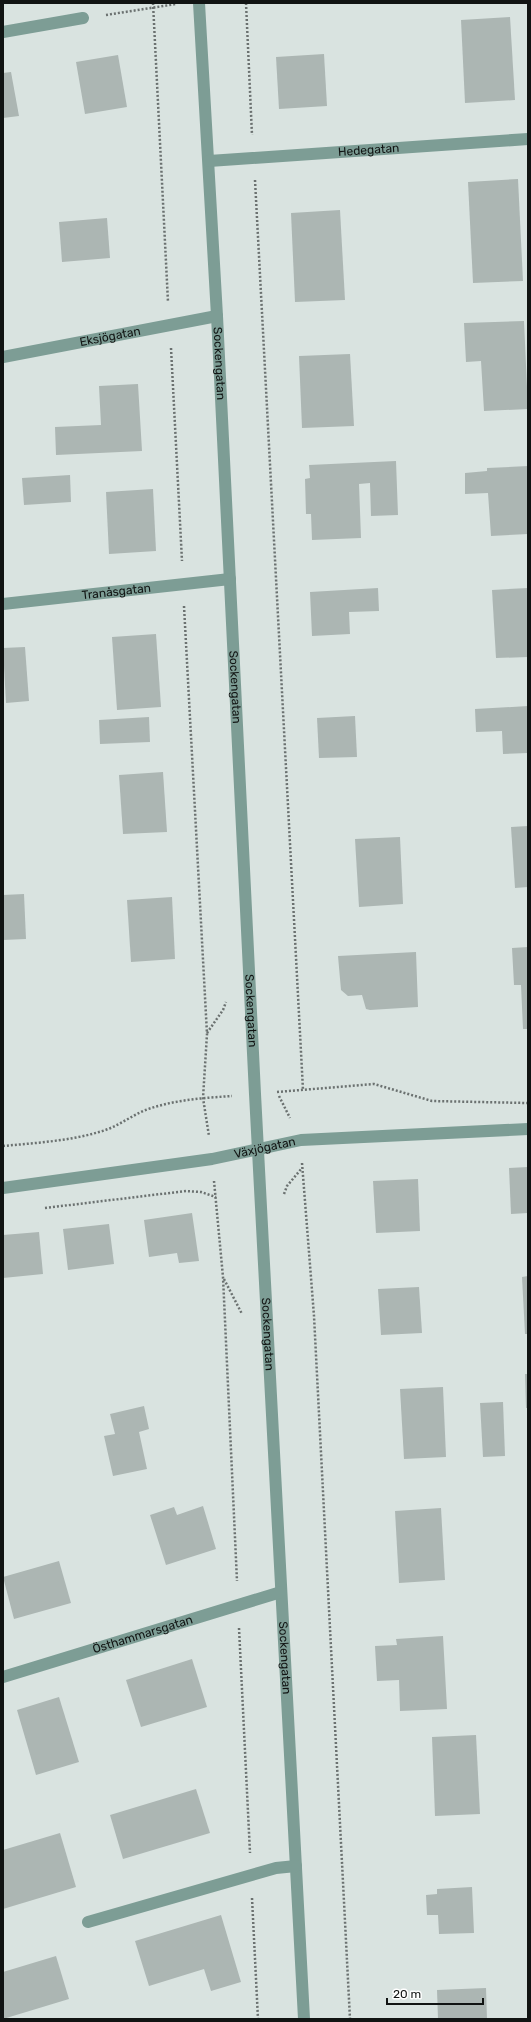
<svg xmlns="http://www.w3.org/2000/svg" width="531" height="2022" font-family="Rubik,sans-serif">
<style>
.building{fill:#acb6b3}
.lines{fill:none;stroke-linecap:round;stroke-linejoin:round}
.path{stroke:#6b7170;stroke-width:2.5;stroke-dasharray:2 2;stroke-linecap:butt}
.minor{stroke:#7d9d95;stroke-width:12}
.labels{text-anchor:middle;dominant-baseline:central;stroke-width:4;stroke-linejoin:round;paint-order:stroke}
.street-label{font-size:12px;fill:#111413;stroke:#fff}
</style>
<rect width="100%" height="100%" fill="#d9e3e0"/>
<g class="building">
<polygon points="510,17 515,100 465,103 461,20"/>
<polygon points="324,54 327,106 279,109 276,57"/>
<polygon points="118,55 127,107 85,114 76,62"/>
<polygon points="11,72 19,116 3,118 3,73"/>
<polygon points="518,179 523,281 473,283 468,182"/>
<polygon points="340,210 345,300 295,302 291,213"/>
<polygon points="107,218 110,258 62,262 59,222"/>
<polygon points="524,321 528,409 484,411 481,361 466,362 464,323"/>
<polygon points="350,354 354,426 302,428 299,356"/>
<polygon points="138,384 142,451 56,455 55,427 101,425 99,386"/>
<polygon points="396,461 398,515 371,516 370,483 359,484 361,538 312,540 311,514 306,514 305,479 310,478 309,465"/>
<polygon points="528,466 528,534 491,536 488,493 465,494 465,473 487,471 487,468"/>
<polygon points="70,475 71,502 24,505 22,478"/>
<polygon points="153,489 156,551 109,554 106,492"/>
<polygon points="378,588 379,611 349,612 350,634 312,636 310,592"/>
<polygon points="528,588 528,657 496,658 492,590"/>
<polygon points="156,634 161,707 117,710 112,637"/>
<polygon points="25,647 29,701 6,703 3,648"/>
<polygon points="528,706 528,753 503,754 502,731 476,732 475,709"/>
<polygon points="355,716 357,757 319,758 317,718"/>
<polygon points="149,717 150,742 100,744 99,720"/>
<polygon points="163,772 167,832 123,834 119,775"/>
<polygon points="528,826 528,887 515,888 511,827"/>
<polygon points="400,837 403,904 359,907 355,839"/>
<polygon points="24,894 26,939 3,940 3,895"/>
<polygon points="172,897 175,959 131,962 127,900"/>
<polygon points="528,947 528,1029 523,1029 521,985 514,985 512,948"/>
<polygon points="416,952 418,1007 370,1010 366,1009 362,995 348,996 341,990 338,956"/>
<polygon points="528,1167 528,1213 511,1214 509,1168"/>
<polygon points="418,1179 420,1231 376,1233 373,1181"/>
<polygon points="192,1213 199,1261 179,1263 177,1253 149,1257 144,1220"/>
<polygon points="109,1224 114,1264 68,1270 63,1229"/>
<polygon points="39,1232 43,1274 3,1278 3,1235"/>
<polygon points="528,1276 528,1334 525,1334 522,1277"/>
<polygon points="419,1287 422,1333 381,1335 378,1289"/>
<polygon points="525,1374 528,1374 528,1408 526,1408"/>
<polygon points="443,1387 446,1457 404,1459 400,1389"/>
<polygon points="503,1402 505,1456 483,1457 480,1403"/>
<polygon points="144,1406 149,1429 139,1432 147,1469 113,1476 104,1436 115,1434 110,1414"/>
<polygon points="203,1506 216,1549 166,1565 150,1515 174,1507 177,1515"/>
<polygon points="441,1508 445,1580 399,1583 395,1511"/>
<polygon points="59,1561 71,1603 14,1619 3,1577"/>
<polygon points="443,1636 447,1709 400,1711 399,1680 377,1681 375,1646 397,1645 396,1639"/>
<polygon points="192,1659 207,1707 141,1727 126,1680"/>
<polygon points="59,1697 79,1762 36,1775 17,1710"/>
<polygon points="476,1735 480,1814 435,1816 432,1737"/>
<polygon points="196,1789 210,1833 123,1859 110,1815"/>
<polygon points="60,1833 76,1887 3,1909 3,1850"/>
<polygon points="472,1887 474,1933 439,1934 438,1915 427,1915 426,1895 437,1894 437,1889"/>
<polygon points="221,1915 241,1982 211,1991 204,1969 149,1986 135,1941"/>
<polygon points="56,1956 69,1999 3,2019 3,1972"/>
<polygon points="486,1988 487,2019 438,2019 437,1990"/>
</g>
<g class="lines">
<g class="path">
<polyline points="153,3 168,302"/>
<polyline points="246,3 252,135"/>
<polyline points="106,15 176,4"/>
<polyline points="255,180 303,1090"/>
<polyline points="171,348 182,561"/>
<polyline points="184,606 207,1034 203,1098 209,1136"/>
<polyline points="207,1033 223,1010 226,1002"/>
<polyline points="277,1092 374,1084 432,1101 528,1103"/>
<polyline points="279,1096 290,1118"/>
<path d="M3,1146C35,1143 69,1141 99,1132C115,1128 128,1118 143,1111C171,1100 203,1098 232,1096"/>
<polyline points="302,1163 314,1316 350,2019"/>
<polyline points="214,1181 223,1277 237,1581"/>
<polyline points="284,1194 287,1186 302,1168"/>
<polyline points="45,1208 186,1191 201,1192 216,1197"/>
<polyline points="224,1279 242,1314"/>
<polyline points="239,1628 250,1853"/>
<polyline points="252,1898 258,2019"/>
</g>
<g class="minor">
<path id="s1" d="M199,3L217,316L255,1094L304,2019"/>
<polyline points="3,32 83,18"/>
<path id="s2" d="M209,161L528,139"/>
<path id="s3" d="M3,357L217,316"/>
<path id="s4" d="M3,604L230,579"/>
<path id="s5" d="M3,1188L212,1159L301,1140L528,1129"/>
<path id="s6" d="M3,1677L281,1592"/>
<polyline points="88,1922 276,1868 296,1866"/>
</g>
</g>
<g class="labels">
<g class="street-label">
<text stroke="none"><textPath href="#s2" startOffset="160">Hedegatan</textPath></text>
<text stroke="none"><textPath href="#s3" startOffset="109">Eksjögatan</textPath></text>
<text stroke="none"><textPath href="#s1" startOffset="361">Sockengatan</textPath></text>
<text stroke="none"><textPath href="#s4" startOffset="114">Tranåsgatan</textPath></text>
<text stroke="none"><textPath href="#s1" startOffset="685">Sockengatan</textPath></text>
<text stroke="none"><textPath href="#s1" startOffset="1009">Sockengatan</textPath></text>
<text stroke="none"><textPath href="#s5" startOffset="265">Växjögatan</textPath></text>
<text stroke="none"><textPath href="#s1" startOffset="1333">Sockengatan</textPath></text>
<text stroke="none"><textPath href="#s6" startOffset="146">Östhammarsgatan</textPath></text>
<text stroke="none"><textPath href="#s1" startOffset="1657">Sockengatan</textPath></text>
</g>
</g>
<rect width="531" height="2022" fill="none" stroke="#111413" stroke-width="8"/>
<path d="M387 1998v6h96v-6" fill="none" stroke="#111413" stroke-width="2"/>
<text x="393" y="1998" font-size="12" fill="#111413" stroke="#ffffff" stroke-width="3" paint-order="stroke">20 m</text>
</svg>
